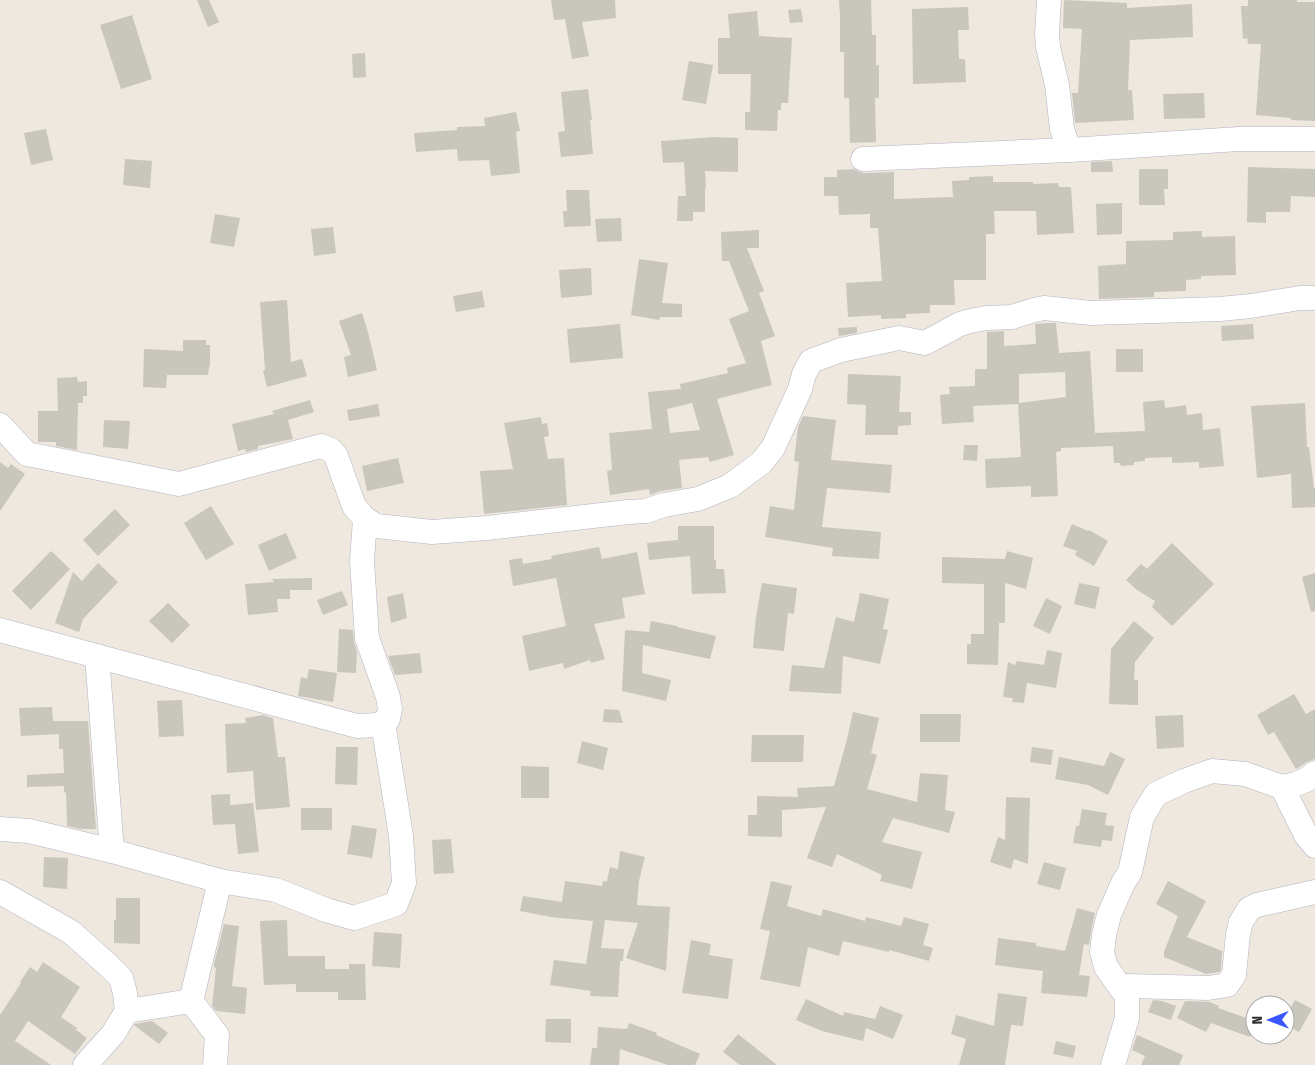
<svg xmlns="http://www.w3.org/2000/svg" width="1315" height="1065" font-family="'Fira Sans Condensed',sans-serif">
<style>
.building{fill:#c9c6bd;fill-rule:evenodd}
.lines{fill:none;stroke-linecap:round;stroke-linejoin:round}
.minor-casing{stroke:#b2b4c0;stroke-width:25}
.minor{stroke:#fff;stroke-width:24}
</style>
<rect width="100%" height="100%" fill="#eee8df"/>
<g class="building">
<polygon points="197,0 209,0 219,22 208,27"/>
<polygon points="551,0 615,0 616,18 582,22 589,56 572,59 565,19 554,20"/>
<polygon points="839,0 871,0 872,35 876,35 876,65 879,65 879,98 875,98 876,142 850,143 849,98 844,98 844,52 840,52 840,16"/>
<polygon points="1064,0 1127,3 1127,8 1192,4 1193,37 1130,40 1128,90 1132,90 1134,120 1075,123 1072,93 1078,93 1082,29 1063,28"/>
<polygon points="1248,0 1297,0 1297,2 1315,2 1315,121 1291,120 1291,118 1256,115 1261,44 1248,44 1247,38 1243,39 1241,6 1248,6"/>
<polygon points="968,7 969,30 958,30 959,59 965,59 966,82 913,84 912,9"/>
<polygon points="801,9 803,22 790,23 788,10"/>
<polygon points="757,11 759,36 792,38 788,103 781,103 781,110 778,110 777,131 745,130 745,112 750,112 751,74 718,74 718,38 730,38 728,14"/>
<polygon points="132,15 152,79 121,89 100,25"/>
<polygon points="365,53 366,77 353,78 352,54"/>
<polygon points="689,61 713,65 706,104 682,100"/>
<polygon points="588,89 592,120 590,120 593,154 561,157 558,132 565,131 561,92"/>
<polygon points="1204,93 1205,118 1164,119 1163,94"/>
<polygon points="516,112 520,131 516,132 520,173 491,176 489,160 458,161 457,149 416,152 414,133 457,130 457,127 485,126 484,118"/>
<polygon points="46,129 53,160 31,165 24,133"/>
<polygon points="715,137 738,138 738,172 705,171 706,188 705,188 705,212 693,212 693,221 677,221 678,196 686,196 684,162 663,163 661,141"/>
<polygon points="125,159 152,161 150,188 123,185"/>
<polygon points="1112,161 1113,172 1091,172 1091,162"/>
<polygon points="1248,167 1315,169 1315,197 1291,196 1290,212 1266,212 1266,223 1247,222"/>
<polygon points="854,169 857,171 864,173 894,172 894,199 953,197 952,181 969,180 969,177 993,176 993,182 1033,182 1033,184 1058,183 1059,187 1071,187 1074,233 1037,235 1036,211 994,211 995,234 986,234 986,280 954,280 955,305 930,305 930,313 906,314 906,318 881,319 881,315 848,317 846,283 882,281 878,228 870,228 870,214 839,215 838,196 824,196 824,177 837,177 837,170"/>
<polygon points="1139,169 1168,169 1168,189 1164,189 1165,205 1139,205"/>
<polygon points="566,190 589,190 591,226 564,227 563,211 567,211"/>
<polygon points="1122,203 1122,234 1097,235 1096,204"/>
<polygon points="215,214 240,218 234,247 210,243"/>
<polygon points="621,218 622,241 597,242 595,219"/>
<polygon points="333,227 336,253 314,256 311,229"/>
<path d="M759,230V248H747L764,291L759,293L775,336L761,341L772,385L717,399L734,455L710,462L708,457L679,460L682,488L661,491L650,495L649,489L610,495L607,471L612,470L609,433L652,429L648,392L681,389L680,384L728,373L727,368L746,363L729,319L749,311L729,261H722L721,232ZM692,403L700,430L670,433L667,409Z"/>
<polygon points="1202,231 1202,237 1235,236 1236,275 1201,276 1201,279 1186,280 1186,291 1154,292 1154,297 1099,299 1098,266 1126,264 1126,241 1173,240 1173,232"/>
<polygon points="639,259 668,263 662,303 682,304 682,317 660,317 659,320 631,315"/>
<polygon points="591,268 592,295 561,298 559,270"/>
<polygon points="482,291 485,307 456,312 453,296"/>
<polygon points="287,300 291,362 302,359 307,376 267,387 263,371 265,370 260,302"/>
<polygon points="362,313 368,332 377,370 348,377 344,357 351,355 339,321"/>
<path d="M1051,323H1056L1059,353L1090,351L1095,433L1145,431L1143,402L1164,400L1165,408L1186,405L1187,415L1202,413L1203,430L1220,428L1224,466L1199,468V462L1172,463V457L1145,458V461L1134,462V465L1121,466L1120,463H1114L1113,446L1061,448V451L1056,452L1058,496L1031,497V486L986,488L985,459L1021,457L1018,404L973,406L974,422L942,424L940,395L950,394L949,387L975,386V369H987V332L1004,331V346L1036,344L1035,324ZM1065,372L1066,397L1019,403V374Z"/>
<polygon points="620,324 623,358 570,363 567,329"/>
<polygon points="1253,324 1254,339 1222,341 1221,326"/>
<polygon points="857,327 857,333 839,336 838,328"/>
<polygon points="183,340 206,340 206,345 210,345 210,367 209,367 208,375 167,375 166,388 143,387 144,349 183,351"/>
<rect x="1116" y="349" width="27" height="23"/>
<polygon points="848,374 901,376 899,412 911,412 911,425 898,426 898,435 865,435 866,405 847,404"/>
<polygon points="77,377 78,382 87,381 87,396 83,396 83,403 78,403 77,450 56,446 56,442 38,442 38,411 58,411 57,378"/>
<polygon points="310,400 314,412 288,420 293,439 258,446 258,449 246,452 245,449 238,451 232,424 274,414 272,411"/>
<polygon points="1305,403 1307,447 1309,447 1314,488 1315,488 1315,507 1292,508 1291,474 1257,478 1251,406"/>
<polygon points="378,404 380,416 349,421 347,410"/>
<polygon points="803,416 836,420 831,460 892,465 890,493 827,488 822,527 881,532 879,559 832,556 833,548 765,537 770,506 794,510 799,462 794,461 798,427"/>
<polygon points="541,417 542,424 547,423 549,436 544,437 548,459 564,458 567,505 484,514 480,471 513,469 504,423"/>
<polygon points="104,420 130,421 128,449 103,447"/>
<polygon points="964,445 978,445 977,461 963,460"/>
<polygon points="398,458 404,483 367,491 362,466"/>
<polygon points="0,462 8,468 11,464 25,474 0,511"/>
<polygon points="211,506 234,544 206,560 184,523"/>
<polygon points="115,509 130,525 98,556 83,540"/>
<polygon points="1072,524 1088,531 1089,530 1108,541 1094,566 1075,555 1077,551 1063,546"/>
<polygon points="678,526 714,526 714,560 716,560 716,569 724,569 726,593 692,594 690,556 649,560 647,543 678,540"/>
<polygon points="286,533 297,558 269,571 258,545"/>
<polygon points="1172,543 1214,584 1172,626 1152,607 1155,601 1137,590 1126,580 1141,564 1147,569"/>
<polygon points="599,547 602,559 637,552 645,594 622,598 625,618 594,624 605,659 591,663 590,660 564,669 563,663 529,671 522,636 566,626 556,578 513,586 509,560 522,558 523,564 552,559 551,556"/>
<polygon points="51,551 70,569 31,610 12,591"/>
<polygon points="1007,551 1033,558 1026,589 1005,583 1005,623 999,623 998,665 967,664 967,644 971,644 971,634 984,634 984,584 942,583 942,557 1005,559"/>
<polygon points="98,563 118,582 83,619 79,632 55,623 73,572 82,581"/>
<polygon points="1315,573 1315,611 1311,612 1302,577"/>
<polygon points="312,578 312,590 290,590 290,599 277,599 278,612 248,615 245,584 274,582 272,579"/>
<polygon points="762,583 797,588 794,614 788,613 784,651 753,648 756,617"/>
<polygon points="1079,583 1100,587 1095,609 1074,604"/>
<polygon points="342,591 348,605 323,615 317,600"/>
<polygon points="403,593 407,618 391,623 387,597"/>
<polygon points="860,593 889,599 883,629 888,630 880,664 843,656 841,694 789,691 792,665 824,668 836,617 854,622"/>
<polygon points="1046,598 1062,606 1050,634 1033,626"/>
<polygon points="168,603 190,625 172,643 149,621"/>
<polygon points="651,621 677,626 677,627 716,636 710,659 643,645 642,673 671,680 666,701 622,691 625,630 649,632"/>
<polygon points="1134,621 1154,638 1135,662 1134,680 1138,680 1138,705 1109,704 1111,649"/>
<polygon points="339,629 353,630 354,642 357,652 356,673 337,672"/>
<polygon points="1047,650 1062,653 1056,688 1027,683 1024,703 1012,702 1013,698 1003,697 1008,662 1015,665 1017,661 1044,665"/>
<polygon points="420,653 422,673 395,675 388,656"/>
<polygon points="309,669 337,673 333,702 298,696 301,677 307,679"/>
<polygon points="1294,694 1306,714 1315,709 1315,759 1307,762 1296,769 1274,732 1268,735 1257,715"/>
<polygon points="182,700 184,736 159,737 157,701"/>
<polygon points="52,707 53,721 88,721 96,829 80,829 67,826 66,792 64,793 64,786 27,787 27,775 64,773 63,749 59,749 59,734 21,736 19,708"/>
<polygon points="604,709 619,710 623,723 603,722"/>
<polygon points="853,712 879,718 871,753 877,755 867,789 917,802 920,773 948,775 945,810 955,812 949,833 893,818 882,842 922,852 912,889 880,881 882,875 837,854 832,867 807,858 826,807 782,810 782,837 748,836 748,815 757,815 757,796 798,797 797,788 834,786 846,743"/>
<polygon points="920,714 961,714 960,742 920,742"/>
<polygon points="263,715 273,718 278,757 285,757 290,807 256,810 253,771 227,773 225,724 246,723 245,718"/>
<polygon points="1183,715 1184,747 1157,749 1155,716"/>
<polygon points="752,735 804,735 803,762 751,762"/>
<polygon points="582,741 608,748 603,770 577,763"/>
<polygon points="336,747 358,747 357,785 335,784"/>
<polygon points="1032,747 1053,750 1051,765 1030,762"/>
<polygon points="1110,752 1125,759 1108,795 1088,785 1055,779 1059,757 1104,766"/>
<polygon points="521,766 549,767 549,798 521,798"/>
<polygon points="230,794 230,805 253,803 259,852 238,854 235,824 213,825 211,795"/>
<polygon points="1006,797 1030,798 1028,864 1014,859 1011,869 990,862 998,837 1005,840"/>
<rect x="301" y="808" width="31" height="22"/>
<polygon points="1082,809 1107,813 1105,825 1114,826 1112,841 1102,840 1101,847 1073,843 1076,826 1079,826"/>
<polygon points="352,825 377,829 372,858 347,854"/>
<polygon points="451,839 454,873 434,874 432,840"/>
<polygon points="620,851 645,857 639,881 637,905 670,907 666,971 626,958 638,923 605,920 601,948 624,949 623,961 620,961 618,997 590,996 591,991 550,985 554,960 586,964 593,921 551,917 520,911 523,896 562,902 565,881 602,886 603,881 607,881 610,867 618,869"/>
<polygon points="44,857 68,858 67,889 43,887"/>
<polygon points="1044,862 1066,868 1060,890 1037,884"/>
<polygon points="771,881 792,886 787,906 821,916 823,909 865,921 866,917 901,926 904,917 929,924 923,945 933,948 929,961 889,950 889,952 843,941 839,956 808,947 800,987 760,979 770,931 760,929"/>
<polygon points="1168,881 1206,901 1187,937 1222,951 1221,970 1219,972 1206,974 1164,957 1164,952 1178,916 1156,904"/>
<polygon points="116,898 140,898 140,944 114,943 114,920 116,920"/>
<polygon points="1077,908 1095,913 1091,932 1089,945 1084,944 1079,975 1090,976 1087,997 1041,993 1043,971 995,965 998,938 1036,943 1036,946 1065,951"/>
<polygon points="287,920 288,956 325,956 325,969 349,969 349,964 365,964 366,1000 338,1000 338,992 296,992 296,984 264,985 260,921"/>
<polygon points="224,924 239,926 232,986 247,988 245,1014 216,1011 212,1006 216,968 214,967 214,964"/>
<polygon points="374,932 402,934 400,968 372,966"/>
<polygon points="691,940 711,944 709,955 733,959 728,999 682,993"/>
<polygon points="43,962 80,987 61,1017 77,1028 76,1030 87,1038 75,1054 28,1021 15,1041 51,1065 0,1065 0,1015 21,983 20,982 30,967 37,972"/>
<polygon points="998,993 1027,997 1023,1026 1011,1025 1005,1065 959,1065 966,1039 951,1034 956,1015 994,1026"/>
<polygon points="806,999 843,1016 844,1012 875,1019 880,1006 903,1015 893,1039 866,1028 863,1041 822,1031 796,1020"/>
<polygon points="1153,1000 1162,1001 1176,1006 1171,1020 1148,1012"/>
<polygon points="1295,1000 1312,1009 1299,1032 1285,1024 1285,1018"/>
<polygon points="1185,1001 1210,1002 1219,1006 1218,1008 1255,1021 1250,1037 1211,1023 1206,1032 1177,1018"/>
<polygon points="546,1019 571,1019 571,1043 545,1042"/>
<polygon points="152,1021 168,1033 159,1044 134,1025 135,1024"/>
<polygon points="629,1023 657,1033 656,1035 700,1054 695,1065 668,1065 620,1049 619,1065 590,1065 592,1048 597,1048 598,1027 627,1029"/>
<polygon points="738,1034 777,1065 740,1065 723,1052"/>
<polygon points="1137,1035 1183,1055 1179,1065 1141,1065 1145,1056 1132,1050"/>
<polygon points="1056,1041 1076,1046 1073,1058 1053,1054"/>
</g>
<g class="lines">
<g class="minor-casing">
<g id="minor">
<polyline points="1049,0 1047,34 1048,47 1057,85 1062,129 1069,150"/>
<polyline points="863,159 1069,150 1239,139 1315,139"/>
<polyline points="0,425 27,454 179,484 321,446 331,450 336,456 354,506 365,519 377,526 432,532 487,528 628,512 646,511 664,505 698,499 730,486 761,463 773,448 800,389 804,374 811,361 841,350 899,338 925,343 960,324 970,321 986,318 1012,317 1034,310 1044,308 1091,313 1220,309 1251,306 1300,298 1315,298"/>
<polyline points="0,630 357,726 378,725 388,719 390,709 388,697 367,638 362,561 365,519"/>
<polyline points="97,656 112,851"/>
<polyline points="1315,773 1306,780 1296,784 1282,787 1245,774 1212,771 1184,781 1156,794 1142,817 1130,872 1123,883 1109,915 1104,935 1102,952 1106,967 1123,991 1127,986 1208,988 1227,985 1234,975 1238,934 1241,922 1249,909 1257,905 1315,892"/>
<polyline points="1282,787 1306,835 1315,846"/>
<polyline points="0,829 29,831 112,851 220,881 276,890 326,910 354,918 396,904 404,883 401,836 383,723"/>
<polyline points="0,892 71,932 110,967 121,978 125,993 127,1011 113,1034 85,1065"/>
<polyline points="191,1001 217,1035 215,1065"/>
<polyline points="127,1011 191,1001 220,881"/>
<polyline points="1113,1065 1127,1018 1127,986"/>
</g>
</g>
<use href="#minor" class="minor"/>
</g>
<g transform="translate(1270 1020) rotate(269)"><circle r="24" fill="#ffffff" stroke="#ababab"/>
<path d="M0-4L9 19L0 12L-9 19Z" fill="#3e57fc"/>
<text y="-8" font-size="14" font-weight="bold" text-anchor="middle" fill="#2c2c2c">N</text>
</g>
</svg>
